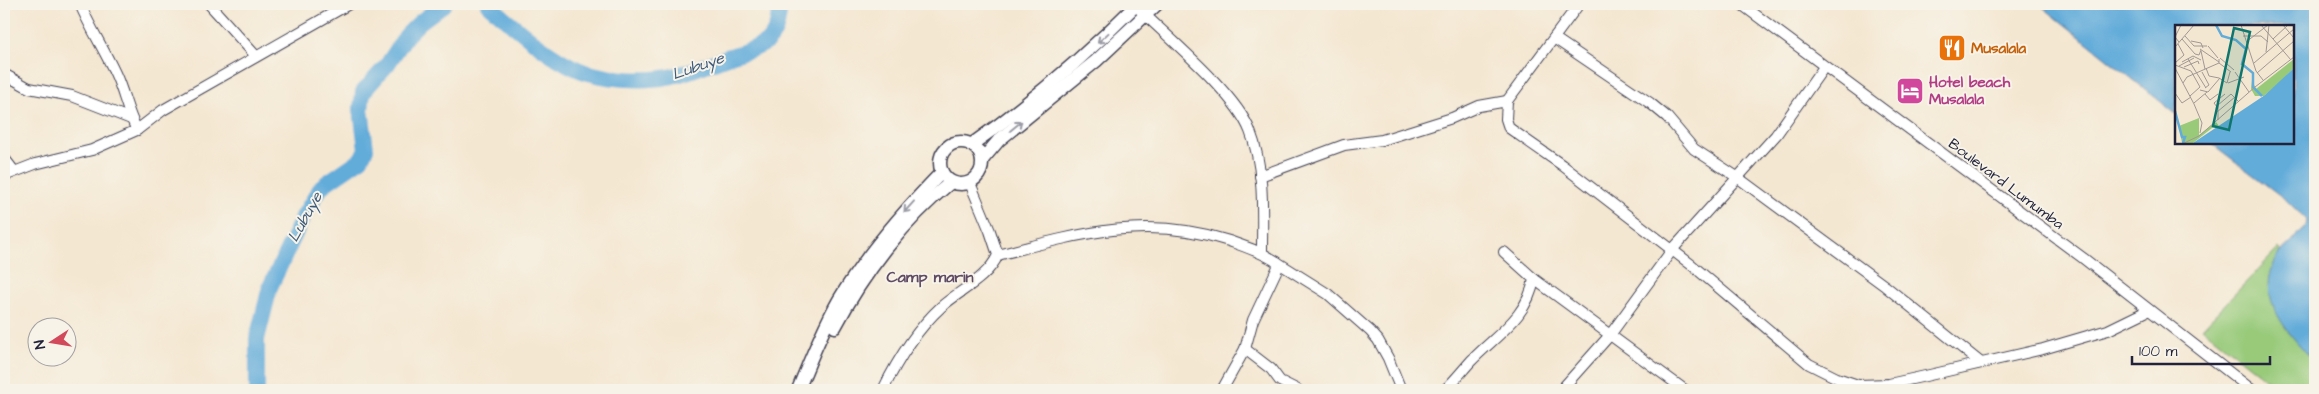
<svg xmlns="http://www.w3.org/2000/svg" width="2319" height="394" font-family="'Architects Daughter',sans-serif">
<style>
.green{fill:#98ca7a;stroke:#5d765a}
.water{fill:#62acda;stroke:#42678a}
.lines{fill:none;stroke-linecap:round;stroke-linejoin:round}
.river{stroke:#62acda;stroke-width:16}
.minor-casing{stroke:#424052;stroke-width:12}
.tertiary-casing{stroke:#424052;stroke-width:15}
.minor{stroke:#fff;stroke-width:10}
.tertiary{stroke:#fff;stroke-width:12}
.oneway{stroke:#9c9ca7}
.labels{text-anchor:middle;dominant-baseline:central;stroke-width:4;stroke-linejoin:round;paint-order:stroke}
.food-label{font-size:15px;font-weight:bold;fill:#c56008;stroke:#f7f3e8;text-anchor:start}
.hotel-label{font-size:15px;font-weight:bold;fill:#b23c85;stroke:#f7f3e8;text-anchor:start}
.street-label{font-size:15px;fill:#22223b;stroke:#f7f3e8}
.water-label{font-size:16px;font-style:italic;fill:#3c597b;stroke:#f7f3e8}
.neighbourhood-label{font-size:16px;font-weight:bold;fill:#5f4b64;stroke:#f7f3e8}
.inset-river{fill:none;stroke:#62acda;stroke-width:2.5}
.inset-road{fill:none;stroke:#a09895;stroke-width:1}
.view{fill:#0f766e;fill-opacity:0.15;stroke:#0f766e;stroke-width:2.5}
.inset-edge{fill:none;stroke:#22223b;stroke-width:2.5}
</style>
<rect width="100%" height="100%" fill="#f7f3e8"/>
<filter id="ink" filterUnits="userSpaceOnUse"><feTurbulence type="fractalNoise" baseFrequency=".02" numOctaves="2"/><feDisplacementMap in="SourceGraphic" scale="10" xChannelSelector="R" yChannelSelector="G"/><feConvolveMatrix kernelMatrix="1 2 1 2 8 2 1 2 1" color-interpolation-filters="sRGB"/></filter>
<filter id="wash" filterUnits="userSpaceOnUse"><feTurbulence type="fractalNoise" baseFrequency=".0096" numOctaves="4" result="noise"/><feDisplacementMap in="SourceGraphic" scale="20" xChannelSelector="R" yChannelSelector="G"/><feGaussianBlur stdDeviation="1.12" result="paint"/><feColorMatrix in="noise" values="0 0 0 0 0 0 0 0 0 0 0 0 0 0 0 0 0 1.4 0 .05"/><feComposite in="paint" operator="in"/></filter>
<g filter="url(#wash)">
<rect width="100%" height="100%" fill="#f4e7d1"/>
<polygon class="green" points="2279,248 2281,251 2276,263 2285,328 2315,362 2315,390 2280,390 2202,328"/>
<path class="water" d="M2039,4H2315V362C2287,332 2249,293 2282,251C2285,247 2290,244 2293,240C2297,235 2300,230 2306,226L2307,220L2286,200L2211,143L2293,142V26H2176V114Z"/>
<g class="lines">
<g class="river">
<path d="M488,4C513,25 554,62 585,72C613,80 652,83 680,74C697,69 713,62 730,56C741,52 760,49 769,40C777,32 780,15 779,4"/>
<polyline points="257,390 257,339 270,287 304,215 322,186 361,159 366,149 361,109 363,92 387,65 406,36 420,22 444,4"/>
</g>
</g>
</g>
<g filter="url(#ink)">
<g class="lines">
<g class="minor-casing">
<g id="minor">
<path d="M80,4C90,28 104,49 115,73C124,92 127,112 137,130"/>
<polyline points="209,4 256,56"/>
<polyline points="1579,4 1507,101 1506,119 1509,128 1562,165 1693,266 1809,364 1837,378 1858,385 1889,384 1921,377 2043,349 2108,330 2149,310"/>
<polyline points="1741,4 2083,258 2252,390"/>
<path d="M1140,10C1170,39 1236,94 1250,131C1265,169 1262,213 1262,252"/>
<polyline points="1554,38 1650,103 1667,117 1694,149 1737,177 1885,286 1981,363"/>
<polyline points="4,74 29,88 72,96 131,119"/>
<polyline points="4,158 14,171"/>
<polyline points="4,176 35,164 92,150 137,130 163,110 349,4"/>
<polyline points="1260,176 1344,145 1382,140 1452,118 1479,106 1507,101"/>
<path d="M998,255C1078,234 1147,214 1229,241C1246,247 1262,252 1277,262L1278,267L1253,320L1245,349L1222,390"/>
<polyline points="1277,262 1328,294 1370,331 1378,340 1388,358 1401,390"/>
<polyline points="1534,279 1685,390"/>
<polyline points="1245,349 1271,369 1280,381 1298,390"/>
<path d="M883,390C897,361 917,329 941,307C960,290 987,279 998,255L990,231L970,183"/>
<path d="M1445,390C1454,381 1462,371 1471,361C1496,335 1528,317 1534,279L1504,252"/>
<polyline points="1561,390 1610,335 1672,250 1776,135 1824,67"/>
</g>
</g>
<g class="tertiary-casing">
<g id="tertiary">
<circle cx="961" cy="163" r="21"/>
<path d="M971,145C1031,103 1086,55 1137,4"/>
<polyline points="982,160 999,140 1096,61 1157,4"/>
<path d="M835,327C863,274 904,220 951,182"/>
<path d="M798,390C810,360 823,328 839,300C867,253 904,211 942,172"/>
</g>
</g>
<use href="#minor" class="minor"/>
<use href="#tertiary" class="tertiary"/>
</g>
<defs><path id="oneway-shaft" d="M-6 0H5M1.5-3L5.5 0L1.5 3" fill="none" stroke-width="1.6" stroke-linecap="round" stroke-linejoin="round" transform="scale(1.25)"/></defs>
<g class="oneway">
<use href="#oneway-shaft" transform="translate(1103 38) rotate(137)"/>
<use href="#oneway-shaft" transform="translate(1016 126) rotate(-39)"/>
<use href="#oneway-shaft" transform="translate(909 207) rotate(132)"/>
</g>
</g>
<defs>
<g id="restaurant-square" transform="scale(1.4375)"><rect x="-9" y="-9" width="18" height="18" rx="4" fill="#e8710a" stroke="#f7f3e8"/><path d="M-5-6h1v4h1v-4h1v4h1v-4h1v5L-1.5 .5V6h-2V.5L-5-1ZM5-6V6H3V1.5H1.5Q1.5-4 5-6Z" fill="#fff"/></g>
<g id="hotel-square" transform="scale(1.4375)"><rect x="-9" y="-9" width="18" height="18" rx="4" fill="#d1479c" stroke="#f7f3e8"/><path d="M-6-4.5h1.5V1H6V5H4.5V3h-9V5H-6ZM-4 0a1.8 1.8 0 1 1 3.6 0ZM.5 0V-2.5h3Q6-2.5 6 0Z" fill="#fff"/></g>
</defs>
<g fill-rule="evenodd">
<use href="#restaurant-square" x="1952" y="48"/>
<use href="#hotel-square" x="1910" y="91"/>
</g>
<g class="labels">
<g class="food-label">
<text x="1971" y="48">Musalala</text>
</g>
<g class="hotel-label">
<text x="1929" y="82">Hotel beach<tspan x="1929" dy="17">Musalala</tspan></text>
</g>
<g class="street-label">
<text transform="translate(2006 184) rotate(37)">Boulevard Lumumba</text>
</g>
<g class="water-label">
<text transform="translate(698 66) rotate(-19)">Lubuye</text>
<text transform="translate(305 217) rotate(-61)">Lubuye</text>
</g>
<g class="neighbourhood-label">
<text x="930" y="277">Camp marin</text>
</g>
</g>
<g transform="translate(2175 25)">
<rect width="119" height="119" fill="#f4e7d1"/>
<path d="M119,34V43L105,57L89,71H80L76,64L77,55L81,64ZM24,93V110L41,97L44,101L37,103L18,118H7L4,101Z" fill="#98ca7a"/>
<path d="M119,43V118H18L90,70Z" fill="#62acda"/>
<path class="inset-river" d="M41,0L47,11L61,15L71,24L67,39L78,48V62L87,71M0,86L7,112H10L8,118"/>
<path class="inset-road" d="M66,0L81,46L88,55M86,0L116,35M108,0L119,13M10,11L19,21H32M68,11H86L93,17M7,14L20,29L24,30L26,25M98,14L113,0M16,16L26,18L28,23M4,17L0,12L6,0M71,17L93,0M33,21L43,33M0,22L19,0M25,24L44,37M26,26L30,44M91,27L94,0M45,33L59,45M13,34L31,63M44,34V38L56,47M7,37L18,31L26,35M0,38L9,30L3,19M79,38L119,4M0,40L16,46L25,62L15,71M4,41L19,33M9,42L23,36L24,39M0,43L19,79L27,98L25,108M31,43L34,51L44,53L52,58L55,47M27,47L34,60L30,63M60,47L74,67M82,48L119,16M8,58L12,52L44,38M53,58L69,52M25,65L33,67L45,53M0,68L7,78L16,72M30,69L35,75L43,69M19,78L32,67M42,82L39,78L50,69M42,87L60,72M43,95V80L56,69L64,77M9,118L24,111L80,62L119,32"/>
<path class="view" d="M59,3L75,7L54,105L38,101Z"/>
<rect width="119" height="119" class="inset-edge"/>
</g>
<rect width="2319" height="394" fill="none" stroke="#f7f3e8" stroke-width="20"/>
<g transform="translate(52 342) rotate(258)"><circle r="24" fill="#f7f3e8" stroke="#a29fa3"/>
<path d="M0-4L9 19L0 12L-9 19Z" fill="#d1495b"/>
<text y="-8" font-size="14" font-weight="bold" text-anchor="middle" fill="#22223b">N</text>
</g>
<path d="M2132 356v8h138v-8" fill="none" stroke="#22223b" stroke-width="2.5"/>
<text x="2139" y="356" font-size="15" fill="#22223b" stroke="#f7f3e8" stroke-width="4" paint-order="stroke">100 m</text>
</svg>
